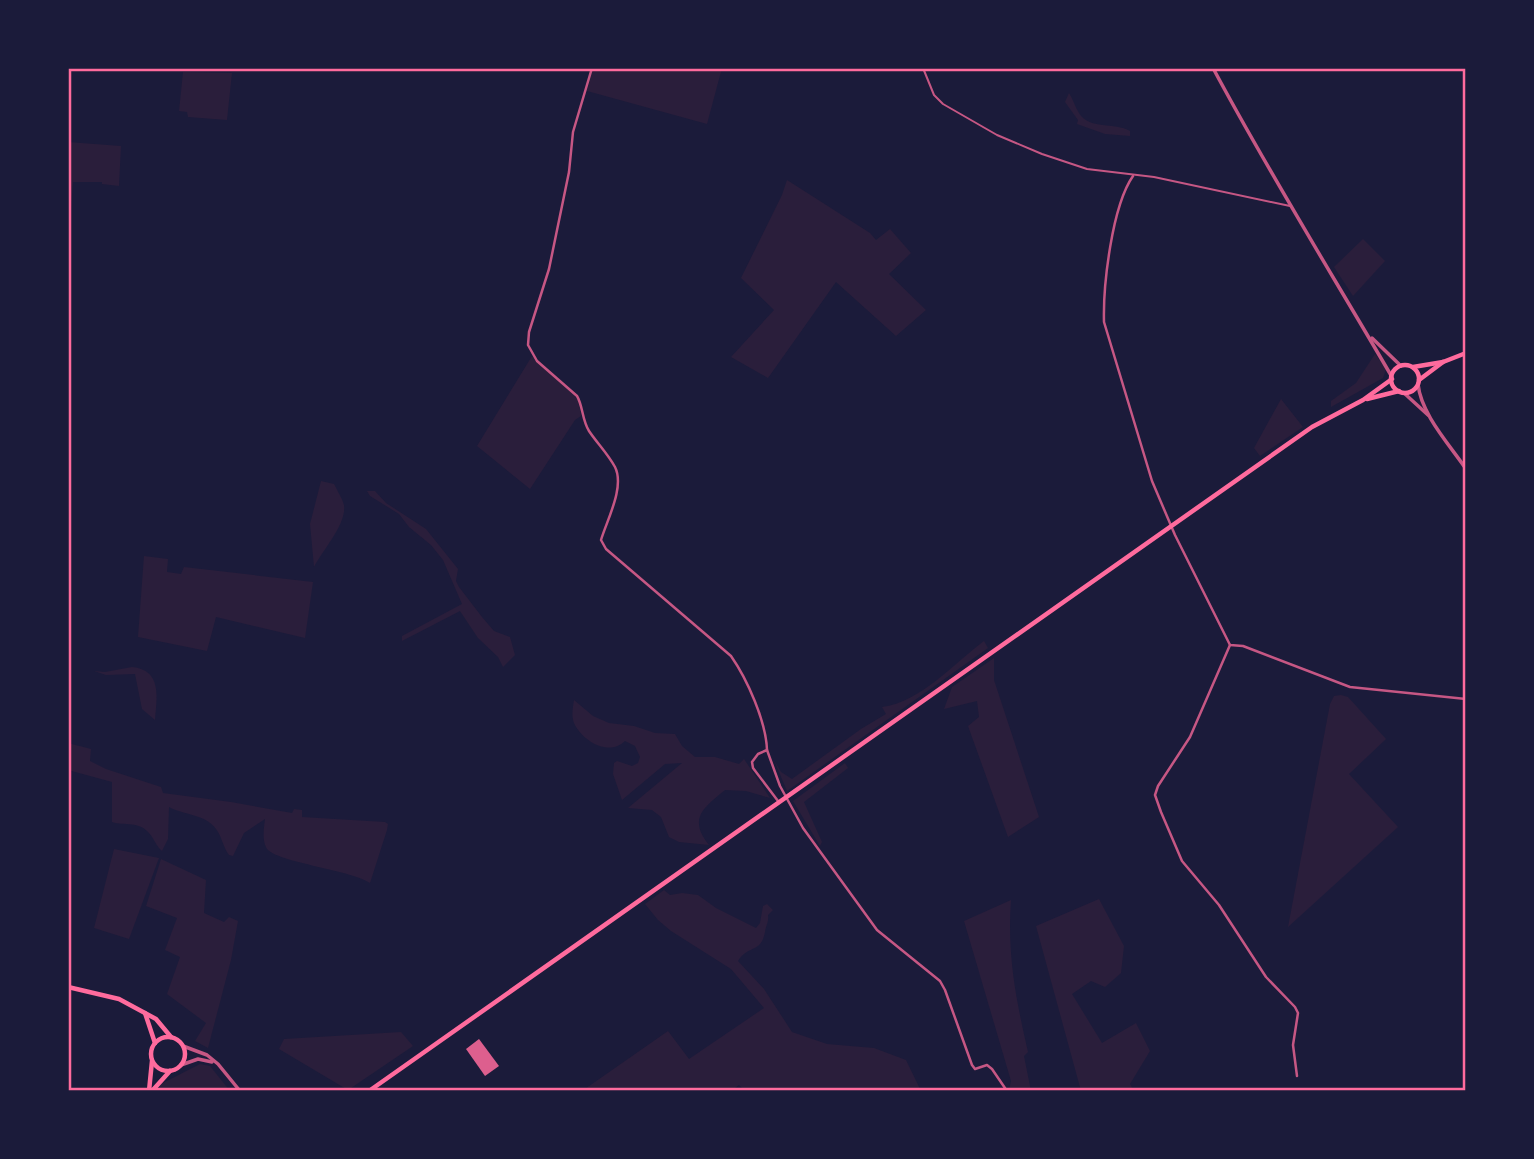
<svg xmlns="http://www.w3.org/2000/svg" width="1534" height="1159" font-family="Inter,sans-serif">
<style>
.green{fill:#2a1e3b}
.building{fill:#dd5f8e}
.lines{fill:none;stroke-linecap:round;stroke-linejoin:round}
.service{stroke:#c65784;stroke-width:2}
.minor{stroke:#c65784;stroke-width:2.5}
.tertiary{stroke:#c65784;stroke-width:3.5}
.secondary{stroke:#ff6b9d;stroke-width:4.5}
.primary{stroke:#ff6b9d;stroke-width:4.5}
.neatline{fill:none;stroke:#ff6b9d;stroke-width:2.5}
</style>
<rect width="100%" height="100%" fill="#1b1b3a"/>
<g class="green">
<polygon points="593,68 722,68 707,124 587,91"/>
<polygon points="183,72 232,73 227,120 188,117 187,112 179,111"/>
<path d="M1069,93C1073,99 1075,107 1079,113C1089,130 1115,122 1130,131V136L1105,134L1077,124L1078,120L1065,102Z"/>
<polygon points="68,142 121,146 119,186 102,184 102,182 73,182 68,248"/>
<polygon points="787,180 870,233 876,240 890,229 911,253 889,274 926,310 896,336 836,282 768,378 731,357 774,310 741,278 782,195"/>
<polygon points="1363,239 1385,261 1353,296 1334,267"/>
<polygon points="1375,354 1386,369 1383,378 1331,407 1331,401 1356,383"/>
<polygon points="532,356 574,395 579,402 581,416 575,420 530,489 477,446"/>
<polygon points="1281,399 1303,427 1260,456 1254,448"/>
<path d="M321,481L334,484C337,490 342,498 344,505C347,524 322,551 314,567L310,524Z"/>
<polygon points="367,491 375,491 386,503 426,529 458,569 456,581 459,587 482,617 494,631 510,637 515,655 503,667 498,657 478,638 460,611 402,641 402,636 462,604 443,560 431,545 409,527 399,514 370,496"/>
<polygon points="144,556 168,559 167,572 181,574 184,567 313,582 305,638 216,617 207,651 138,637"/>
<path d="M984,641L988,648L787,791L774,760L781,772L792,779L861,729L886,714L882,707C921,702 953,664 984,641Z"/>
<polygon points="994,658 994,680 1039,817 1008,837 968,726 979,717 977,701 944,709 952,687"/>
<path d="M132,667C162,670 157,697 155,720L142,709L135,674L106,675L94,671L105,672Z"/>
<polygon points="1341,695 1348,697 1386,739 1349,774 1398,827 1288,927 1330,704 1334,696"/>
<path d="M574,700L593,716L609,723L634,726L655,733L675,734L682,746L695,757H715L739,764L744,759L770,798L746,791L725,790C703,808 688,819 709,845L679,842L669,837L661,817L652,810L628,808L682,763L665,764L622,800L613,774L614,763L617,761L632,766L638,763L640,757L635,746L625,741C609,757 582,741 574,723C571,716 573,707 574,700Z"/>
<path d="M68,743L91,749L90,761L106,769L161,787L163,793L231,802L292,813L294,809L302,810V817L385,822L388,824L387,830L370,883C349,869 271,862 266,847C262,839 264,827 265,819L244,833L233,856L229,855C223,847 222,837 216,829C205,814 184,815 169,807L168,839L162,851C156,846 155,840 149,833C139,821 125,826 112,822V782L68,770Z"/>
<polygon points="845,763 848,768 804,802 822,842 820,846 793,801"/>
<polygon points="114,849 159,858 129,939 94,928"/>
<polygon points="161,859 206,880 204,913 224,922 229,917 238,921 231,960 208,1048 195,1041 206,1023 167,994 180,957 165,950 177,918 146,906"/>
<path d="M664,890L670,895L682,893L698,895L716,908L756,928L760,923L763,906L767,904L773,910L768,915C769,922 766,925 765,932C761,954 749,944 738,961L764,989L792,1032L827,1044L874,1048L906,1060L921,1091H745L739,1085L731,1091H582L668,1031L689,1059L764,1008L731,969L671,931L658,920L645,904Z"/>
<polygon points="1099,899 1124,946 1121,973 1105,987 1091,981 1072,994 1102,1043 1136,1023 1150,1051 1130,1084 1134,1091 1081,1091 1036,926"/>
<path d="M1011,900C1007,954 1016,1000 1028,1052L1024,1056L1031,1091L1009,1090L1011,1081L964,921Z"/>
<polygon points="401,1032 413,1046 348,1090 279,1049 284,1039"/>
<polygon points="200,1064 210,1066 230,1091 158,1091 161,1084"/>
</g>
<polygon class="building" points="479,1039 499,1066 485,1076 466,1049"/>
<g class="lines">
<polyline class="service" points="923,68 934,95 943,104 997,135 1042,154 1087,169 1154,177 1290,206"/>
<g class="minor">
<path d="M592,68L573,132L569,172L549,269L529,332L528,345L537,361L577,396C583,406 582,420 589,431C597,443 608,454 615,467C625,487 607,520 601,540L606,549L731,656C747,679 766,721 767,750L758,754L752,762L753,768L778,801"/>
<path d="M1133,176C1112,206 1103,285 1104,322L1152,481L1175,535L1230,645L1243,646L1350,687L1466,699"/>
<polyline points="1230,645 1190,737 1158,786 1155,795 1161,812 1182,861 1219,905 1266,977 1295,1007 1298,1013 1293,1045 1297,1076"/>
<polyline points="767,750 780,786 803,828 877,930 940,981 945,990 972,1065 975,1069 987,1065 992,1069 1007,1091"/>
</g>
<g class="tertiary">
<path d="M1213,68C1269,173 1332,274 1392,377"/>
<polyline points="1372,338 1401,366"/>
<path d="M1418,384C1421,414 1449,444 1466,469"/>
<polyline points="1404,393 1428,415"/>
<polyline points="183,1046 207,1055 218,1064 240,1091"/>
<polyline points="181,1065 198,1059 212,1062"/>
</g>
<g class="secondary">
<polyline points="68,987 119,999 156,1019 171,1037"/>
<polyline points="145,1013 155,1043"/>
<circle cx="168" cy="1054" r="17"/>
<polyline points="149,1091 152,1061"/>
<polyline points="152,1091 170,1071"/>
</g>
<g class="primary">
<circle cx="1405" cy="379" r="14"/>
<polyline points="1413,367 1443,362 1466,353"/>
<polyline points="1419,380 1443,362"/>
<polyline points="1367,399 1399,391"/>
<polyline points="369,1091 1312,427 1363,400 1392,379"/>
</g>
</g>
<rect width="1534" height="1159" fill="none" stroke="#1b1b3a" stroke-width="140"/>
<rect x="70" y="70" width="1394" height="1019" class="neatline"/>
</svg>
